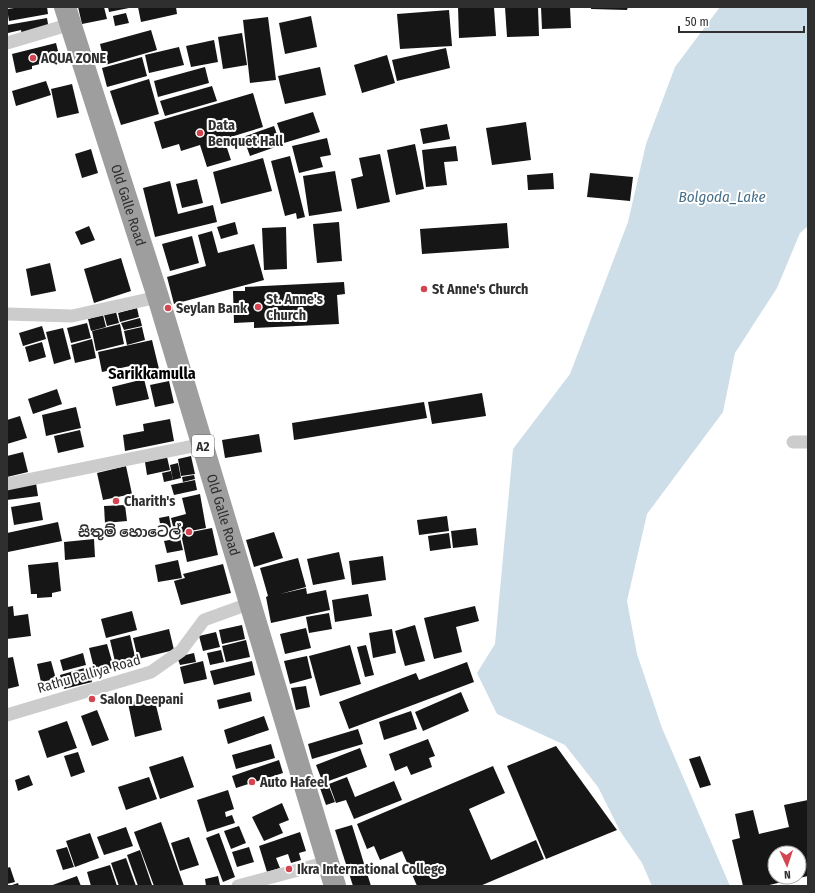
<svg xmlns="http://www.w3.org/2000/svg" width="815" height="893" font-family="'Fira Sans Condensed','Noto Sans Sinhala',sans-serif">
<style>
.water{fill:#cddee8}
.building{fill:#161616;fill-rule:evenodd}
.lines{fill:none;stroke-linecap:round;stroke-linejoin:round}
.minor{stroke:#ccc;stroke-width:13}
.trunk{stroke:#9e9e9e;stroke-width:22}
.poi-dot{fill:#d24551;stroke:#fff;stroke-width:1.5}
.labels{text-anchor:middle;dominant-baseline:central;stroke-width:4;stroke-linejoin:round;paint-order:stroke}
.shield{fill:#fff;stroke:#6d6d6d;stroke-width:1}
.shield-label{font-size:13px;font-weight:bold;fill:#2f2f2f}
.poi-label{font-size:14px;font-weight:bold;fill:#2f2f2f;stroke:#fff;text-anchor:start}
.street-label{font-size:14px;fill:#2f2f2f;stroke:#fff}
.water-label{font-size:15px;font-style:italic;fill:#466f88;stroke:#fff}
.quarter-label{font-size:16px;font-weight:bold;fill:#000;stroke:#fff}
</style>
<rect width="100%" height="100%" fill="#fff"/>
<polygon class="water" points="720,7 808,7 808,226 800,233 777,288 735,353 723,412 647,514 627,601 637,654 662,728 730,886 652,886 642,863 620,831 598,787 565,745 497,714 477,673 495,644 513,449 570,374 628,222 646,144 675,67"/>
<g class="building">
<polygon points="21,7 47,7 48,14 9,21 7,9"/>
<polygon points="78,7 104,7 107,19 82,24"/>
<polygon points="108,7 129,7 129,8 109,12"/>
<polygon points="138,7 176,7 177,14 141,22"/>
<polygon points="458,7 494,7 496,36 459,38"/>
<polygon points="505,7 538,7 539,36 507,37"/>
<polygon points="541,7 570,7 571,28 542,29"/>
<polygon points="591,7 628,7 627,10 591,9"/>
<polygon points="449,10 452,46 400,49 397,14"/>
<polygon points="126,13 129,23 115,26 113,16"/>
<polygon points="311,16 317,47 285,54 279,23"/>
<polygon points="268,17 276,80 250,83 243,20"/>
<polygon points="47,18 49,30 22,35 21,30 8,33 7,25"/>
<polygon points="151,30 157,50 105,65 100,44"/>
<polygon points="242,33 247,65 223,69 218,37"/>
<polygon points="214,40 218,62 191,67 186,46"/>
<polygon points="56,43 60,59 32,66 32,69 16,73 12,54"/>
<polygon points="179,47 184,65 149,73 145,55"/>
<polygon points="446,48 450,68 397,81 392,60"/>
<polygon points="387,55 395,83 362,93 354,65"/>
<polygon points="142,57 147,76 107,87 102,68"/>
<polygon points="205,67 209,83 158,97 154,81"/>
<polygon points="320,67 326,95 285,104 278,76"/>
<polygon points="149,79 159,114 121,125 110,91"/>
<polygon points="46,81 51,95 16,106 12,91"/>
<polygon points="72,84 79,113 57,118 51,89"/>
<polygon points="212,86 217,101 165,116 160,101"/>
<polygon points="253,93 263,127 224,139 231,160 207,167 200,145 181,151 179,144 162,149 154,122"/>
<polygon points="313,112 320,132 284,143 277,123"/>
<polygon points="526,122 531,160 492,165 486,128"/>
<polygon points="447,124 450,139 423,144 420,129"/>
<polygon points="274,126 281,145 250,156 243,137"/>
<polygon points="327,138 331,155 320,157 323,167 299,173 292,146"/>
<polygon points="415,144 424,189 396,195 387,150"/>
<polygon points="456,146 458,161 444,162 447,185 426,187 422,150"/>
<polygon points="91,149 98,173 82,178 75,154"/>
<polygon points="380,154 390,202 357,209 351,179 363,176 359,158"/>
<polygon points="290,156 305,217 297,219 296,213 285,216 271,161"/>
<polygon points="263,158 272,191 221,204 213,172"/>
<polygon points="335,171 342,211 309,216 303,176"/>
<polygon points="553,173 554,189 528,190 527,175"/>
<polygon points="590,173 633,177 630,201 587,197"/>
<polygon points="197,179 203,203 182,208 176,184"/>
<polygon points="170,181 178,214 213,205 217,222 155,237 143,188"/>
<polygon points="235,222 238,234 221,239 217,227"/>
<polygon points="339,222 342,261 317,263 313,224"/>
<polygon points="507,223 509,248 422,254 420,229"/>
<polygon points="89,226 95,240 81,245 75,232"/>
<polygon points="286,227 287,269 264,270 262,228"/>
<polygon points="212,231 218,253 254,244 264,280 174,304 167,277 206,266 198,235"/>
<polygon points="192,236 199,263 170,271 162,244"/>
<polygon points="121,258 131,291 94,303 84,269"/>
<polygon points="50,263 56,291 31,296 26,269"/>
<polygon points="344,282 345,294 337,295 339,324 254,328 254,322 234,323 233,291 245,291 245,287"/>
<polygon points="137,308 139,317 120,322 118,313"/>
<polygon points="116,312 119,323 107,326 104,315"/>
<polygon points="103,315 106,327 91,331 88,319"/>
<polygon points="140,318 142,326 124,330 121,323"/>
<polygon points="87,323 91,338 71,343 67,328"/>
<polygon points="120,324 124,344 96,351 92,331"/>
<polygon points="42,326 46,339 23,346 19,333"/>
<polygon points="142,327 145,340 127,345 124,331"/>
<polygon points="63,328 71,359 54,364 46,332"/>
<polygon points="92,339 96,358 75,363 71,345"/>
<polygon points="152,340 159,369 137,373 135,365 102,372 98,352"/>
<polygon points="42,342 46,357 29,362 25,347"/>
<polygon points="144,379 149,399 116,406 112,387"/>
<polygon points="169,381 174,403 155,407 150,385"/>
<polygon points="57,389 62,404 33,414 28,399"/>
<polygon points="482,393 486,416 432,424 428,402"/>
<polygon points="424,402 427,418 294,440 292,423"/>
<polygon points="76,407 81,428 46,436 42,415"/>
<polygon points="20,416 27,438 7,444 7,420"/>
<polygon points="170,419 174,441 125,451 123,435 144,431 143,424"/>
<polygon points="80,430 84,447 58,453 54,436"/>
<polygon points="259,434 262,452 225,458 222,440"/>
<polygon points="23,452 28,472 7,477 7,456"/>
<polygon points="191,456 195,474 181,476 178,459"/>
<polygon points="167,457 170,470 147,475 145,462"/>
<polygon points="178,463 181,478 173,480 170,465"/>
<polygon points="126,466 132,494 103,500 97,473"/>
<polygon points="171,471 173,480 164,482 162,473"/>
<polygon points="194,475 195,479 183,482 182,477"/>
<polygon points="195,480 197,490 174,495 171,485"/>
<polygon points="36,483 38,496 7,500 7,487"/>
<polygon points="200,494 206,528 175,534 171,518 186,514 182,498"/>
<polygon points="40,502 43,520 14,525 11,507"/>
<polygon points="125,505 127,521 105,523 104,506"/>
<polygon points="169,516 172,532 162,534 159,518"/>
<polygon points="447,516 449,531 419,535 417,520"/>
<polygon points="58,522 62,541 8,552 7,533"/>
<polygon points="212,528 218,555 187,562 181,534"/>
<polygon points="476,528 478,545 453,548 451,531"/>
<polygon points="274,532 283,558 254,567 246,540"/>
<polygon points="449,533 451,548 430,551 428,536"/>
<polygon points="180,538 183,550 167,553 164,541"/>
<polygon points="94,539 95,557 65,560 64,542"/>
<polygon points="339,552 345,579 313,585 307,559"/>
<polygon points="383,556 386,580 352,585 349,561"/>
<polygon points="298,558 306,587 280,594 306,588 307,594 326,590 330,610 271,623 266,597 268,596 260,568"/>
<polygon points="178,560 182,578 158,582 155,565"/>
<polygon points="58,562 61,591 52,593 52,597 37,598 37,594 31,594 28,565"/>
<polygon points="223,564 231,593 181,605 174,581 185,578 183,574"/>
<polygon points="368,594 372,616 335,622 332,600"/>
<polygon points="13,606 14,616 28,614 31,636 7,639 7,607"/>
<polygon points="475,606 479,621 456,627 462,652 434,659 424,618"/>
<polygon points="132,611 137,630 106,638 101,619"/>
<polygon points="329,613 332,629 309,633 306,617"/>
<polygon points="242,625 245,639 222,644 219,630"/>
<polygon points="415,625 425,661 405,666 395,631"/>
<polygon points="306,628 311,648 285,654 280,634"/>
<polygon points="169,629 174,650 138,659 133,638"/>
<polygon points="392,629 396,653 373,658 369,633"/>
<polygon points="216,632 220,647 203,651 199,636"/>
<polygon points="130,635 136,661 116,666 110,640"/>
<polygon points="246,640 250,657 226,662 222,646"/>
<polygon points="107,644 114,668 95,672 89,648"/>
<polygon points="350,645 361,684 320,696 309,656"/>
<polygon points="366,645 374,675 365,677 357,647"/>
<polygon points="221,650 224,662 210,665 207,653"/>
<polygon points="83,653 86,665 63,671 60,660"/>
<polygon points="194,653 196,662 180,665 177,657"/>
<polygon points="307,656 312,678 290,684 284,661"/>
<polygon points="13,657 19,686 7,689 7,658"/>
<polygon points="51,661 56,679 41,682 37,664"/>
<polygon points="203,661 207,679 184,684 180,667"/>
<polygon points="252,661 255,675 214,685 210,671"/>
<polygon points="467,662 474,682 349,729 339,702 416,673 419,680"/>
<polygon points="88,667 92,682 64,689 60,675"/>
<polygon points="306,686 310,707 296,710 291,688"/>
<polygon points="250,692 252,701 219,709 217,700"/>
<polygon points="461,692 469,711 423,731 415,712"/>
<polygon points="154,697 162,730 135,737 128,703"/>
<polygon points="97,710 109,740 92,746 81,716"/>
<polygon points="411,711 417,729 384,740 379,722"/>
<polygon points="264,716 269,730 228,744 224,730"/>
<polygon points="67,721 77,748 47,758 38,731"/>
<polygon points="358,729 363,744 312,759 308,744"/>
<polygon points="428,739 435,756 429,758 432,767 411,775 407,766 395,771 389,754"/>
<polygon points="271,744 275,758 236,769 232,755"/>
<polygon points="556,746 617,830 546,859 507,766"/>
<polygon points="360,748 367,767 323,783 316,765"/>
<polygon points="78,752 85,772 71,777 64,756"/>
<polygon points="183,756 194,787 160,799 149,767"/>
<polygon points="700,756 711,785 700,788 689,759"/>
<polygon points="279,760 283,773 236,788 232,776"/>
<polygon points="493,766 505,793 469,809 491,860 536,840 544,859 480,886 417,886 402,851 380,860 374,846 367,849 357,824"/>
<polygon points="29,775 33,785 18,791 15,780"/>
<polygon points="149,777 157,799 126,810 118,787"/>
<polygon points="347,777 355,797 394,781 402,800 354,819 346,800 336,803 329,784"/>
<polygon points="328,784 335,802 326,805 320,788"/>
<polygon points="228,790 234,809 225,812 226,817 232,815 235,823 207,832 197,800"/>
<path d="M808,800V876L765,886H743L732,840L740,838L735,814L753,810L759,834L789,827L784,805ZM775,853H799V877H775Z"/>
<polygon points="282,803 289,820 279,824 283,833 264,841 252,817"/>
<polygon points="161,822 184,886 154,886 134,832"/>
<polygon points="352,825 371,886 353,886 335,830"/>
<polygon points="239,826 246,843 231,849 224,831"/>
<polygon points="126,827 133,846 104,855 97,837"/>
<polygon points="300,832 306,851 299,853 301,860 291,863 288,854 276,858 280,868 267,872 259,846"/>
<polygon points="90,833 99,858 75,867 66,841"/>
<polygon points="219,833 235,877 223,882 206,838"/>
<polygon points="189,837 199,865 180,871 171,843"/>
<polygon points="67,847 74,867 63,870 56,850"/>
<polygon points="249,847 254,862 237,867 232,852"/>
<polygon points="140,850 152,885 150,886 138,886 127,855"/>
<polygon points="126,858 136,886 119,886 111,863"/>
<polygon points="110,865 117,886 91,886 87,872"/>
<polygon points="10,867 15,882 7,884 7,868"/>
<polygon points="77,876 81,886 50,886"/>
<polygon points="218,876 220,885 206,886 205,879"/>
<polygon points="18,883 19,886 9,886"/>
</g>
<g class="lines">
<g class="minor">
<polyline points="7,43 71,24"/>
<polyline points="7,314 72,316 158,297"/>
<polyline points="793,442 808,442"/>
<polyline points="7,484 203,444"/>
<polyline points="7,715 151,672 181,651 204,620 251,603"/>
<polyline points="238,886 328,862"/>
</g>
<path class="trunk" id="s1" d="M65,7L158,297L335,886"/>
</g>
<g class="poi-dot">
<circle cx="33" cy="58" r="4"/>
<circle cx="200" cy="133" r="4"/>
<circle cx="424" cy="289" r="4"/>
<circle cx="258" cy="307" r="4"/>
<circle cx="168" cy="308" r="4"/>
<circle cx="116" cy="501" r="4"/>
<circle cx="189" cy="532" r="4"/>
<circle cx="92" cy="699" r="4"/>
<circle cx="252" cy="782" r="4"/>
<circle cx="289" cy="869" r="4"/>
</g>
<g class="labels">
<rect class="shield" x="192" y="435" width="22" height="22" rx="3"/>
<g class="shield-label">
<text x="203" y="446">A2</text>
</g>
<g class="poi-label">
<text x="41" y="58">AQUA ZONE</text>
<text x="208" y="125">Data<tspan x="208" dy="16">Benquet Hall</tspan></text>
<text x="432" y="289">St Anne's Church</text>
<text x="266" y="299">St. Anne's<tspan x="266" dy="16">Church</tspan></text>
<text x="176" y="308">Seylan Bank</text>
<text x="124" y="501">Charith's</text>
<text x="181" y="532" text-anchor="end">සිතුම් හොටෙල්</text>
<text x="100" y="699">Salon Deepani</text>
<text x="260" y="782">Auto Hafeel</text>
<text x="297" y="869">Ikra International College</text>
</g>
<g class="street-label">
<text stroke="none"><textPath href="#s1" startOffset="208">Old Galle Road</textPath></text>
<text stroke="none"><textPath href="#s1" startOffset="532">Old Galle Road</textPath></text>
<text transform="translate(89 674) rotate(-16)">Rathu Palliya Road</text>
</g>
<g class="water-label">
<text x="722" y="197">Bolgoda_Lake</text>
</g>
<g class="quarter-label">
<text x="152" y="373">Sarikkamulla</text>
</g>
</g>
<rect width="815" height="893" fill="none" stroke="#2f2f2f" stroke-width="16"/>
<g transform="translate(787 865) rotate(177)"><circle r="19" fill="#ffffff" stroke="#acacac"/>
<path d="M0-3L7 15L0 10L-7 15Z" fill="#d24551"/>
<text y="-6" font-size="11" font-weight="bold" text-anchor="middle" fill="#2f2f2f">N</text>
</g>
<path d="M679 26v6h125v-6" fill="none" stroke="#2f2f2f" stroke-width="2"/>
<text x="685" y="26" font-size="12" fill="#2f2f2f" stroke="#ffffff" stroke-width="3" paint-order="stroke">50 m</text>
</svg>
